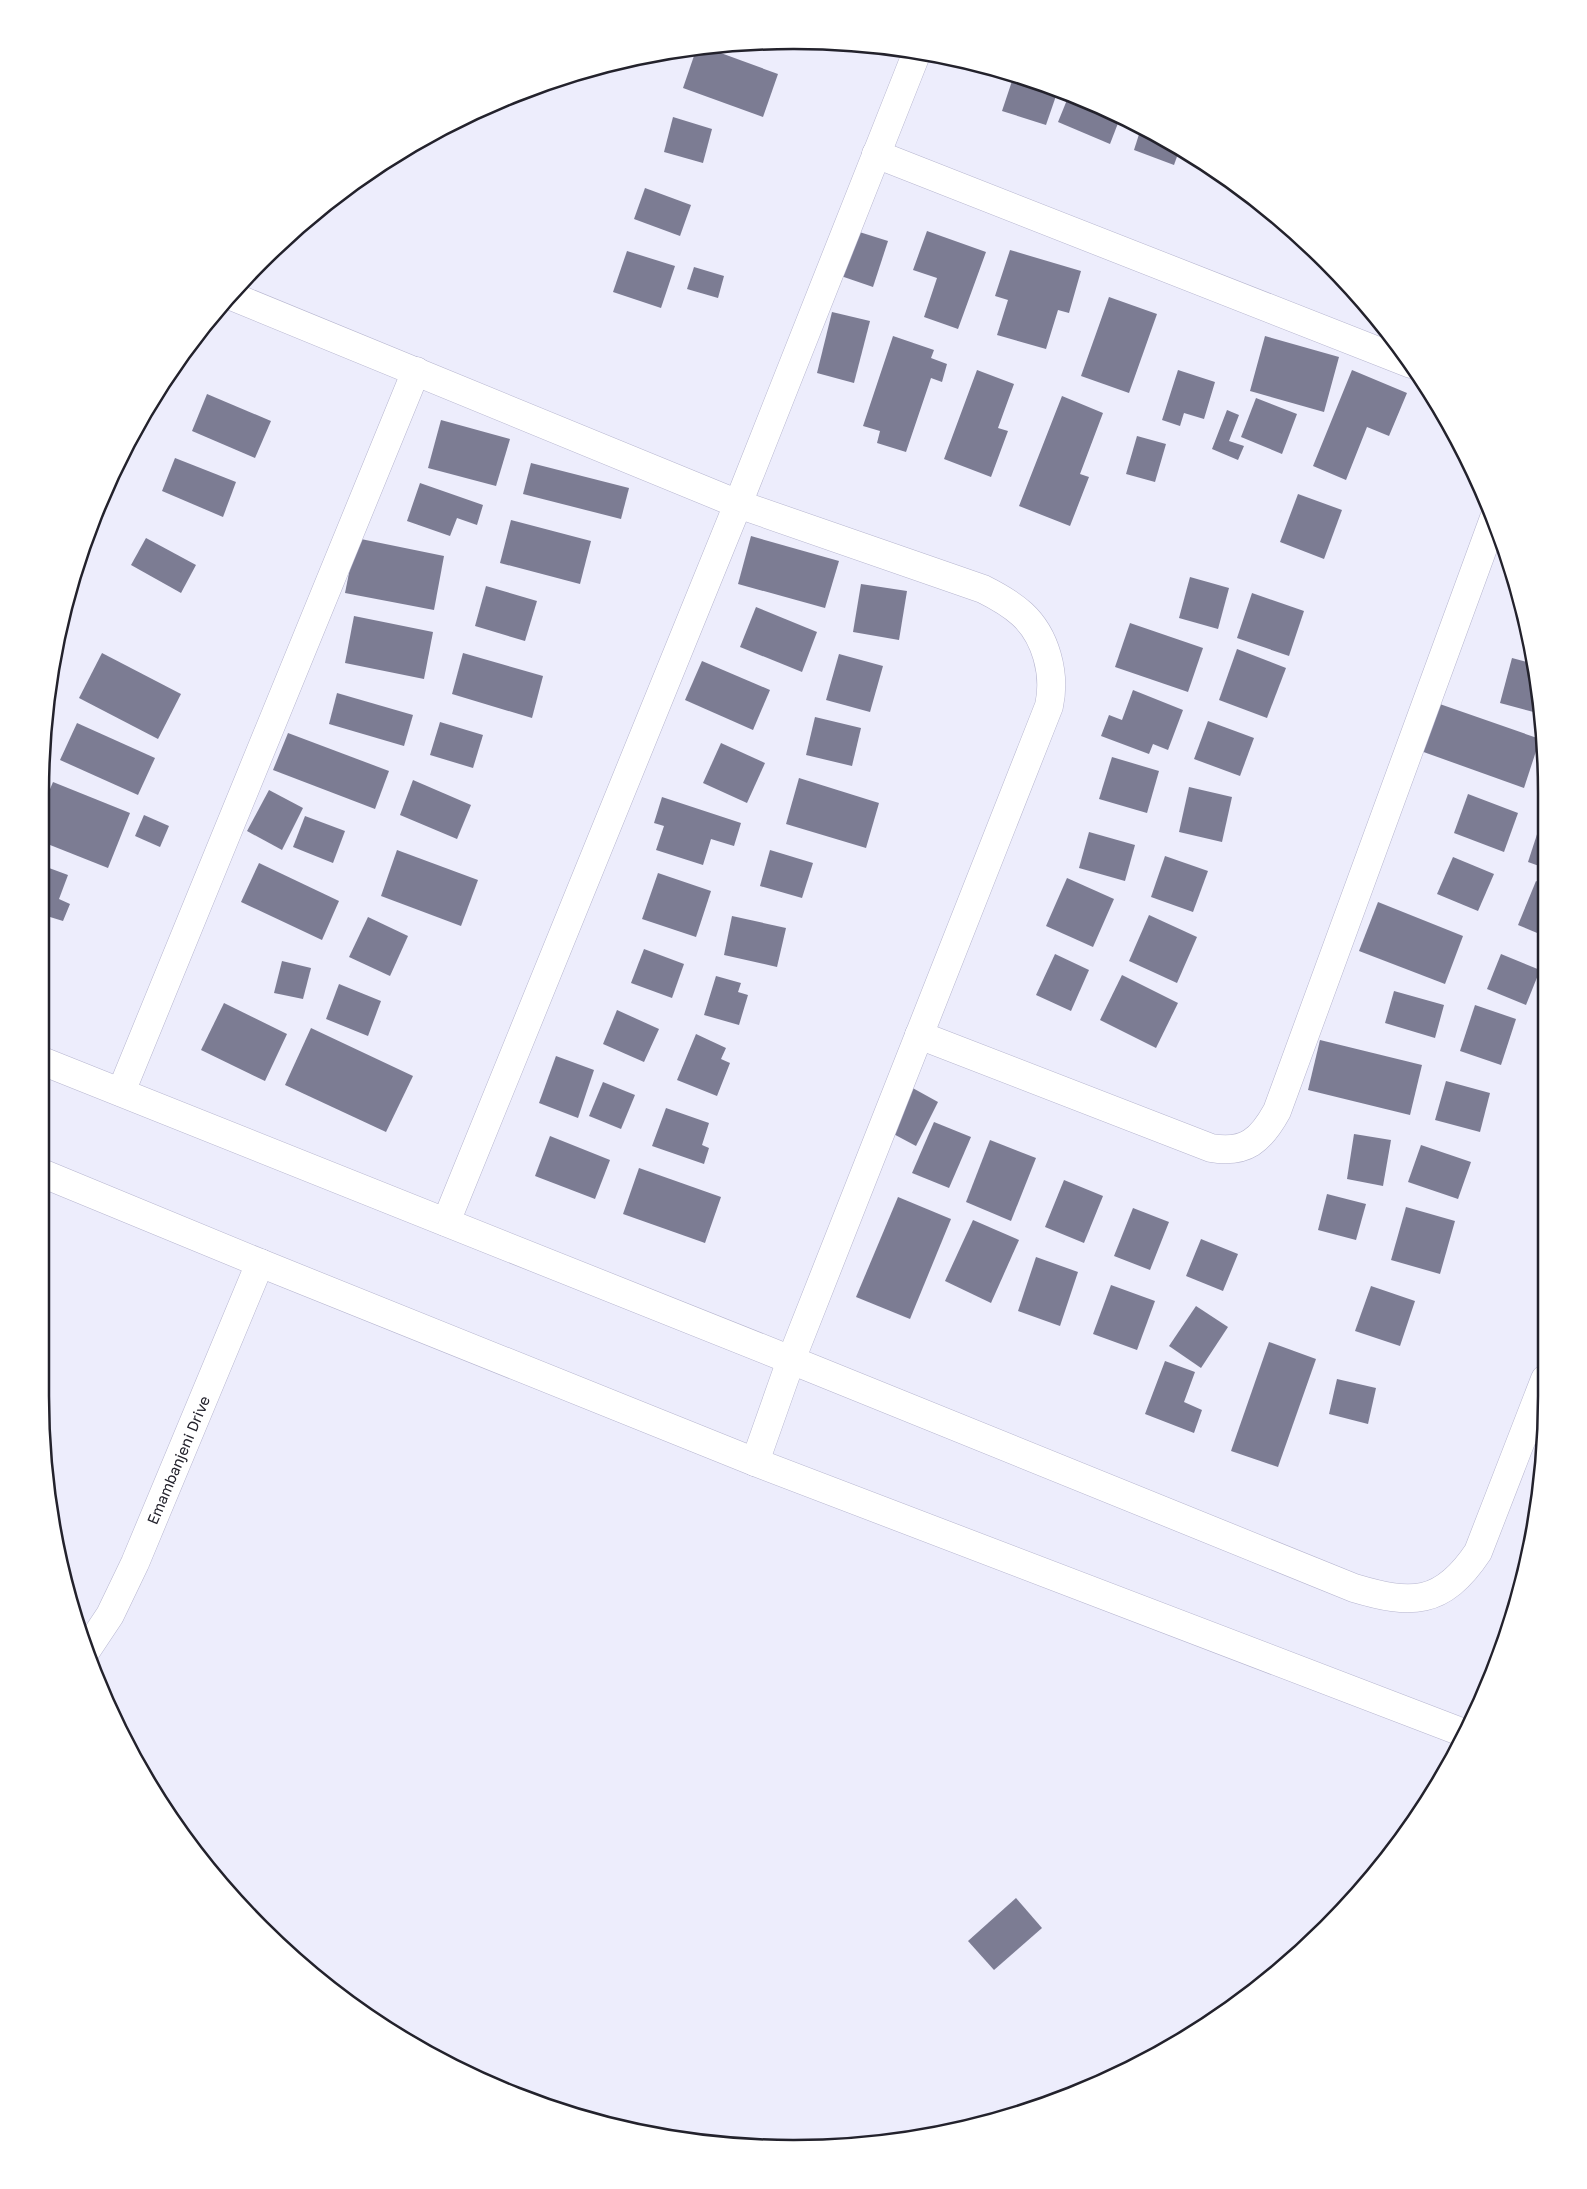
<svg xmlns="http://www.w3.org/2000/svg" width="1587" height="2189" font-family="'Golos Text',sans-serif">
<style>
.building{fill:#7c7c93}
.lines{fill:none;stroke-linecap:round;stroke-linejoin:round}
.street-casing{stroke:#b6b5cf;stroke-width:29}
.street{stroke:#fff;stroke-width:28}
.labels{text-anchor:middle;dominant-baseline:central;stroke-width:4.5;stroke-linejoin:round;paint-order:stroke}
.street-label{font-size:15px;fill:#23222c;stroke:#fff}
.rim{fill:none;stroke:#23222c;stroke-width:2.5}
</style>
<rect width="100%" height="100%" fill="#ededfc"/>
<g class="building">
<polygon points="707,48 778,74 763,117 683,88 696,50"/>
<polygon points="1014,75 1035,80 1058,90 1046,125 1002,111"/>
<polygon points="1069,95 1120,118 1110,144 1058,122"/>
<polygon points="673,117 712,129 703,163 664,152"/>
<polygon points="1141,128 1170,141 1180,148 1174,165 1134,150"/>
<polygon points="645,188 691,205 680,236 634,219"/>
<polygon points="853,230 888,241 873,287 838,275"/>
<polygon points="927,231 986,252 958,329 924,317 937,278 913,270"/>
<polygon points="1010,250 1081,271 1069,313 1058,310 1046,349 997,335 1008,300 995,296"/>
<polygon points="627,251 675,266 661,308 613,292"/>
<polygon points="694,267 724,276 718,298 687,289"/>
<polygon points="1109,297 1157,314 1129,393 1081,376"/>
<polygon points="832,312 870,321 854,383 817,373"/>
<polygon points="893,336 934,350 931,358 947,364 942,382 931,378 906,452 877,443 880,431 863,426"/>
<polygon points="1265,336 1339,357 1324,412 1250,391"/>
<polygon points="977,370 1014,384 998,428 1008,431 991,477 944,459"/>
<polygon points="1178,370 1215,382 1204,419 1184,413 1180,426 1162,420"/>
<polygon points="1352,370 1407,393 1389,436 1367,427 1346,480 1313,466"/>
<polygon points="207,394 271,421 255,458 192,431"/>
<polygon points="1062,396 1103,413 1080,474 1089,477 1070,526 1019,506"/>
<polygon points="1256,398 1297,414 1282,454 1241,437"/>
<polygon points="1227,410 1239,415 1229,441 1244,446 1238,460 1212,449"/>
<polygon points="441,420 510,439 496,486 428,468"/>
<polygon points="1137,436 1166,444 1155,482 1126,474"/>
<polygon points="175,458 236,482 223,517 162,491"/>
<polygon points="531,463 629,488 621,519 523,494"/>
<polygon points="420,483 483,505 477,525 457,518 450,536 407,521"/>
<polygon points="1298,494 1342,510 1324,559 1280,542"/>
<polygon points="511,520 591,541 580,584 500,563"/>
<polygon points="751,536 839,561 825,608 738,584"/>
<polygon points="146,538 196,565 181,593 131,565"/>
<polygon points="356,538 444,556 434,610 345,593"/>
<polygon points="1190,577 1229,588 1218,629 1179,618"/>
<polygon points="861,584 907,591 899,640 853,632"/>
<polygon points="486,586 537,601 525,641 475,626"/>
<polygon points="1252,593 1304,611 1289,656 1237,638"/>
<polygon points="756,607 817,632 802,672 740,647"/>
<polygon points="354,616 433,632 424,679 345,663"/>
<polygon points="1130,623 1203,648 1188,692 1115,667"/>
<polygon points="1237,649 1286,668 1267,718 1219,700"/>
<polygon points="102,653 181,694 158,739 79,698"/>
<polygon points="463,653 543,676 532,718 452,694"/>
<polygon points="839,654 883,666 870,712 826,700"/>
<polygon points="1512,658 1534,664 1541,695 1541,714 1500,703"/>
<polygon points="702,661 770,690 753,730 685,700"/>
<polygon points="1133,690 1183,710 1168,750 1153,744 1149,754 1101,736 1109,715 1122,720"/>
<polygon points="337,693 413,715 404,746 329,724"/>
<polygon points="1434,702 1540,739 1524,788 1418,750"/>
<polygon points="815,717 861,728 852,766 806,755"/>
<polygon points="1208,721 1254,738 1240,776 1194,759"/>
<polygon points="440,722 483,735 473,768 430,755"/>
<polygon points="77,723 155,758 138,795 60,760"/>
<polygon points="288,733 389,771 375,809 273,770"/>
<polygon points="721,743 765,763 747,803 703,783"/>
<polygon points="1112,757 1159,771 1147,813 1099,799"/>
<polygon points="799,778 879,803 866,848 786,824"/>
<polygon points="413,780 471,805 457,839 400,815"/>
<polygon points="53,782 130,813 108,868 40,841 40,813"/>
<polygon points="1189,787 1232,797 1222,842 1179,832"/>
<polygon points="269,790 303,808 282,850 247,831"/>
<polygon points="1468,794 1518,813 1504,852 1454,833"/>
<polygon points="662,797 741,823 734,846 711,839 703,865 656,850 664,826 654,823"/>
<polygon points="144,815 169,826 160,847 135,836"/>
<polygon points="305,816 345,831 333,863 293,847"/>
<polygon points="1541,822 1542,867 1528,862"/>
<polygon points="1089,832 1135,845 1125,881 1079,868"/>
<polygon points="397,850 478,880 461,926 381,896"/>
<polygon points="770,850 813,863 802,898 760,886"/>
<polygon points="1165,856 1208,871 1193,912 1151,897"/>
<polygon points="1453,857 1494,874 1478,911 1437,894"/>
<polygon points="259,863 339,901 322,940 241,902"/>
<polygon points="41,865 68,875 59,899 70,904 63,921 50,917 42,941"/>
<polygon points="658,873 711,891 696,937 642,919"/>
<polygon points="1067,878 1114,899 1093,947 1046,926"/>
<polygon points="1536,881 1542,884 1542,935 1518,925"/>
<polygon points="1378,902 1463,936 1445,984 1359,951"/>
<polygon points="1149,915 1197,937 1177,983 1129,961"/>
<polygon points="732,916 786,928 777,967 724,955"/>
<polygon points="368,917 408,936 390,976 349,957"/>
<polygon points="644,949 684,964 672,998 631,983"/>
<polygon points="1055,954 1089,970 1071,1011 1036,995"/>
<polygon points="1501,954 1540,970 1526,1005 1487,989"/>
<polygon points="282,961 311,968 303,999 274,993"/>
<polygon points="1122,975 1178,1003 1156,1048 1100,1020"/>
<polygon points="716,976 741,983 738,992 748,995 739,1025 704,1015"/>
<polygon points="339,984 381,1001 368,1036 326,1019"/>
<polygon points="1394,991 1444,1005 1435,1038 1385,1023"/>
<polygon points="224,1003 287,1034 265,1081 201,1050"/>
<polygon points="1475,1005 1516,1019 1501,1065 1460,1051"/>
<polygon points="617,1010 659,1029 644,1062 603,1044"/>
<polygon points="311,1028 413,1076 386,1132 285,1085"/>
<polygon points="696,1034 726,1048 721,1059 730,1063 717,1096 677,1080"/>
<polygon points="1320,1040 1422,1065 1410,1115 1308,1090"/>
<polygon points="556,1056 594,1070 578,1118 539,1103"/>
<polygon points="1446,1081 1490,1093 1480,1132 1435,1120"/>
<polygon points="603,1082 635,1095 621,1129 589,1116"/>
<polygon points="909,1086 938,1102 916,1146 886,1130"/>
<polygon points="666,1108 709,1123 702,1145 709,1148 704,1164 652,1146"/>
<polygon points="934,1122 971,1137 949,1188 912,1173"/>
<polygon points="1354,1134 1391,1140 1383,1186 1347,1179"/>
<polygon points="550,1136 610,1160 595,1199 535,1176"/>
<polygon points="990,1140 1036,1158 1011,1221 966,1202"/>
<polygon points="1421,1145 1471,1162 1458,1199 1408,1182"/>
<polygon points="639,1168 721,1197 705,1243 623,1214"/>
<polygon points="1064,1180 1103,1196 1084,1243 1045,1227"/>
<polygon points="1327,1194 1366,1204 1356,1240 1318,1230"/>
<polygon points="898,1197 951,1219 910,1319 856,1297"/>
<polygon points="1406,1207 1455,1221 1440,1274 1391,1260"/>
<polygon points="1133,1208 1169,1222 1150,1270 1114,1256"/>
<polygon points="973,1220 1019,1240 991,1303 945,1281"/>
<polygon points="1201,1239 1238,1254 1223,1291 1186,1276"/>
<polygon points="1036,1257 1078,1272 1060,1326 1018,1311"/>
<polygon points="1111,1285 1155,1301 1137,1350 1093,1334"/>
<polygon points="1371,1286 1415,1301 1400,1346 1355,1331"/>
<polygon points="1196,1306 1228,1327 1201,1368 1169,1346"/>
<polygon points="1269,1342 1316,1359 1278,1467 1231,1451"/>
<polygon points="1165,1361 1195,1372 1184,1402 1202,1410 1194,1433 1145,1414"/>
<polygon points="1337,1379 1376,1388 1368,1424 1329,1414"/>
<polygon points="1016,1898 1042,1928 994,1970 968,1941"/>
</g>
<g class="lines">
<g class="street-casing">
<g id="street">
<polyline points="876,154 1411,364"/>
<path d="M229,295L738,504L983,589C997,596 1010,603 1022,614C1046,636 1056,674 1049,706L791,1360L755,1462"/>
<path d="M919,1035L1211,1148C1246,1154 1261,1140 1277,1111L1494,518"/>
<path d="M42,1061L791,1360L1354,1588C1411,1605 1442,1606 1478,1552L1545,1379"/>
<polyline points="121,1092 416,371"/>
<polyline points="44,1174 260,1263 755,1462 1464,1733"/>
<polyline points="446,1222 738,504 917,52"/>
<polyline points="86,1651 110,1615 135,1563 260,1263"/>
</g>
</g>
<use href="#street" class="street"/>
</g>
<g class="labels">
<g class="street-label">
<text transform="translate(178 1460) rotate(-67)">Emambanjeni Drive</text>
</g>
</g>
<path d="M0 0H1587V2189H0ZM793 49H794A744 744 0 0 1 1538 793V1396A744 744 0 0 1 794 2140H793A744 744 0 0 1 49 1396V793A744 744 0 0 1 793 49Z" fill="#fff" fill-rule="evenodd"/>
<path class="rim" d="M793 49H794A744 744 0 0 1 1538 793V1396A744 744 0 0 1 794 2140H793A744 744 0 0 1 49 1396V793A744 744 0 0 1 793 49Z"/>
</svg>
